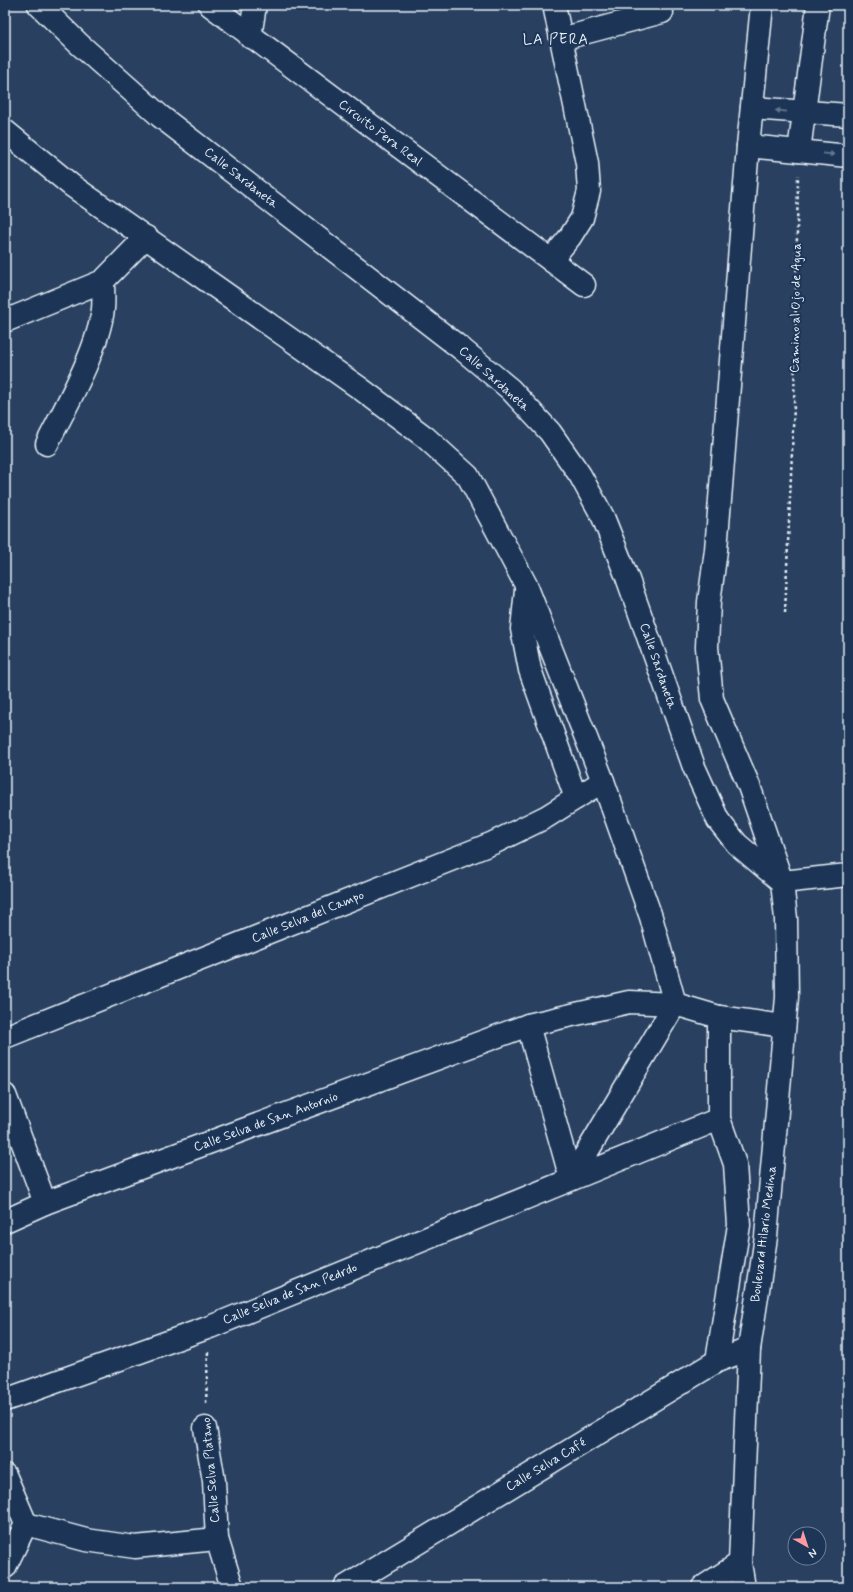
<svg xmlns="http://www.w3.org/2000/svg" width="853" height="1592" font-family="Mynerve,sans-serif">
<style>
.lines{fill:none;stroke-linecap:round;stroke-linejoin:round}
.minor-casing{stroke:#e8f1f8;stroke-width:25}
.tertiary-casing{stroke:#e8f1f8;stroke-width:25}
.path{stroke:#e8f1f8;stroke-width:2.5;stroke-dasharray:3 3;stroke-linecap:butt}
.minor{stroke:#1d3557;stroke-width:22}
.tertiary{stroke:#1d3557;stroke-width:22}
.oneway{fill:#64778f}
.labels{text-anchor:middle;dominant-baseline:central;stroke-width:4;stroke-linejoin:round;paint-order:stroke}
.street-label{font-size:13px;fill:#e8f1f8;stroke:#1d3557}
.quarter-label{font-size:15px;letter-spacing:1px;fill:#e8f1f8;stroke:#1d3557}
</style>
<rect width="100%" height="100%" fill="#294061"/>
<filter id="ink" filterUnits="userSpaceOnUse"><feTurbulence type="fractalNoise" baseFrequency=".025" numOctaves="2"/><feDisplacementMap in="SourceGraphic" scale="8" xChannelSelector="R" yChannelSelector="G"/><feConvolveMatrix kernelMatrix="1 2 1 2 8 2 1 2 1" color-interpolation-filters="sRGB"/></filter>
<g filter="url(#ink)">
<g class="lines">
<g class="minor-casing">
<g id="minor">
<polyline points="39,5 78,43 160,116 463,350 510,389 550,432 580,475 603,517 627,577 694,767 718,820 737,844 782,882 786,919 787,997 766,1237 749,1349 740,1563 744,1587"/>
<polyline points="210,5 584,285"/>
<polyline points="250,37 255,5"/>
<polyline points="561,39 662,12"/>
<polyline points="752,108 848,115"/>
<polyline points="5,131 71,185 361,389 425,437 468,476 526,585 603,781 651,917 675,1004 571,1179"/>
<polyline points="748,146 848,156"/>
<polyline points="799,151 818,5"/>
<polyline points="551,260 570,237 582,218 589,191 587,163 554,5"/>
<polyline points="5,321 103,281 146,237"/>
<path d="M47,444C66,406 98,350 103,309C104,300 103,290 103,281"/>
<polyline points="526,590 522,629 530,670 576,798"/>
<polyline points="528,1025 571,1179"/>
<polyline points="5,1037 493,843 546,817 603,781"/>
<polyline points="5,1095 45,1203"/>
<polyline points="5,1221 45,1203 528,1025 629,1002 675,1004 719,1017 784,1026"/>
<polyline points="717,1361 739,1225 735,1164 719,1119 719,1017"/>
<polyline points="5,1400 210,1327 719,1119"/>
<polyline points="205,1428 214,1481 217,1539 232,1587"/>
<polyline points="5,1475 26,1524"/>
<polyline points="26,1524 86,1540 135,1547 217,1539"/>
<polyline points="5,1567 26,1524"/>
<polyline points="345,1587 717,1361 749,1349"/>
<polyline points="703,1587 740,1563"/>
</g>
</g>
<g class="tertiary-casing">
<polyline id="tertiary" points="762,5 748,146 716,550 709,602 707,647 712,699 749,786 782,882 848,875"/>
</g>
<g class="path">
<polyline points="785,613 794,406 798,175"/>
<polyline points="206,1403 208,1352"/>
</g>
<use href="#minor" class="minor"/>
<use href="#tertiary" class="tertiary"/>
</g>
<defs><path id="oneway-solid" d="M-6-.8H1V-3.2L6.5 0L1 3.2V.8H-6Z"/></defs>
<g class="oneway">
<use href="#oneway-solid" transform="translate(781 111) rotate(-174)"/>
<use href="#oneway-solid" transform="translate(829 154) rotate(6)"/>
</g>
</g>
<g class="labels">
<g class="street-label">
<text transform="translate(380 133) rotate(37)">Circuito Pera Real</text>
<text transform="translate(241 178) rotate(38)">Calle Sardaneta</text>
<text transform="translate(796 308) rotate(-89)">Camino al Ojo de Agua</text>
<text transform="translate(494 379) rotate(42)">Calle Sardaneta</text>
<text transform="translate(658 666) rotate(71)">Calle Sardaneta</text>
<text transform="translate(308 917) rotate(-22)">Calle Selva del Campo</text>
<text transform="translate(266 1122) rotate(-20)">Calle Selva de San Antornio</text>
<text transform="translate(764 1234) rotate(-83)">Boulevard Hilario Medina</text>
<text transform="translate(290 1294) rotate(-22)">Calle Selva de San Pedrdo</text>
<text transform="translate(546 1465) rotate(-31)">Calle Selva Café</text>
<text transform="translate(211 1470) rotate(-95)">Calle Selva Platano</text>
</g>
<g class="quarter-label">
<text x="556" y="40">LA PERA</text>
</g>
</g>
<rect width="853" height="1592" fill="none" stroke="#1d3557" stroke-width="20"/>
<rect x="10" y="10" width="833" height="1572" fill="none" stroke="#e8f1f8" stroke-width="1.5" filter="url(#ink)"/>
<g transform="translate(807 1546) rotate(141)"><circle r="19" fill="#1d3557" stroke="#6e8097"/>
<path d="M0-3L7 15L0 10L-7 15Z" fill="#ff9aa2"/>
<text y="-6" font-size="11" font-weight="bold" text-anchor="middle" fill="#e8f1f8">N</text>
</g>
</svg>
